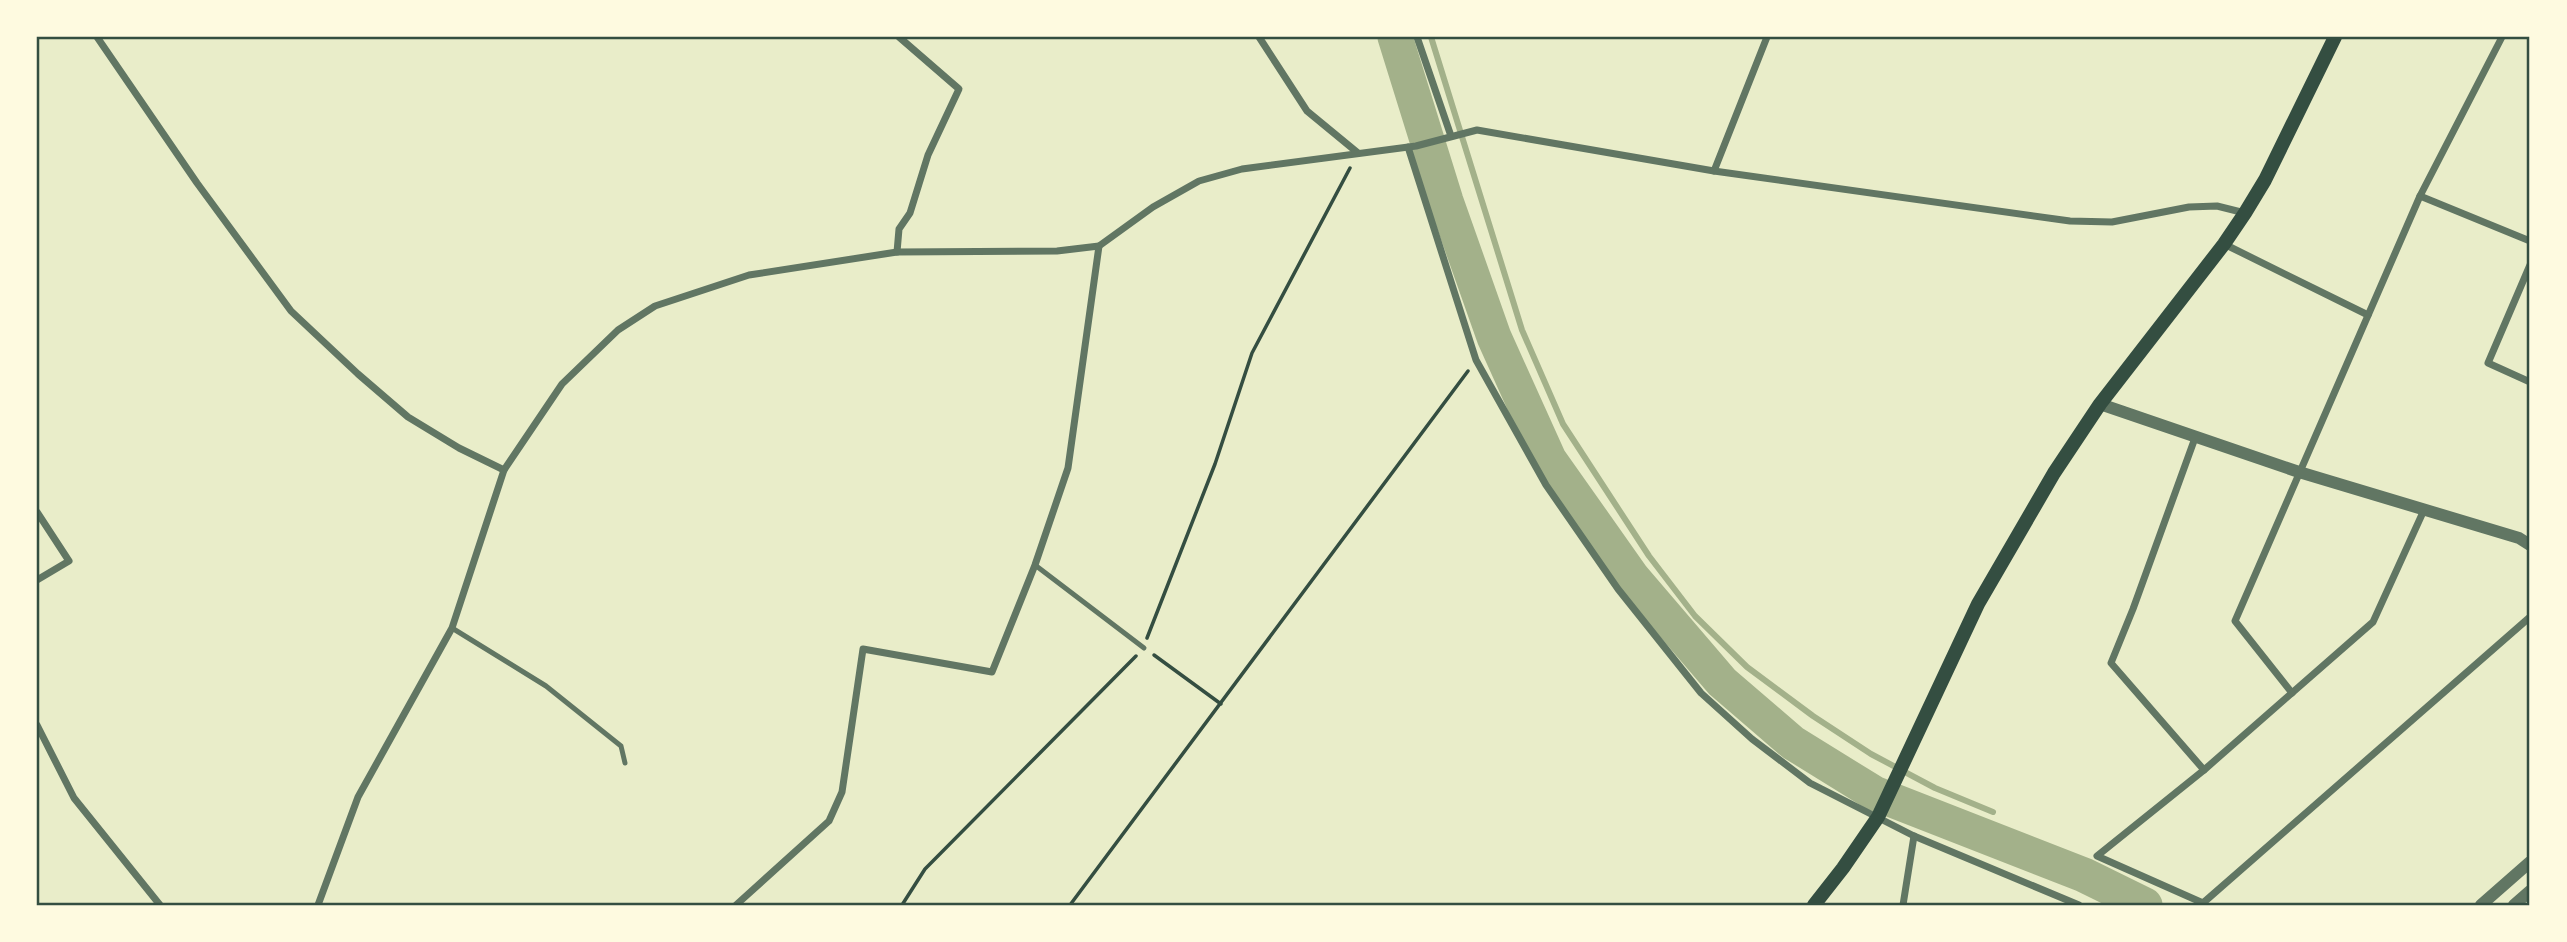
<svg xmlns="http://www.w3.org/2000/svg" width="2567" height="942" font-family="'PT Serif',serif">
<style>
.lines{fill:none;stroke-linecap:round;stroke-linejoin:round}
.stream{stroke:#a3b18a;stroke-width:6}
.river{stroke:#a3b18a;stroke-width:35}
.path{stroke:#344e41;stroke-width:3.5}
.service{stroke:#617663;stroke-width:5}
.minor{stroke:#617663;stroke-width:7}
.tertiary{stroke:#617663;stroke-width:12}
.secondary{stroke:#344e41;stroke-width:14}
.neatline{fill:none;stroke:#344e41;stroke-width:2.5}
</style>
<rect width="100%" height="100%" fill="#e9edc9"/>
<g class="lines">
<polyline class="stream" points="1431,37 1522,330 1563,424 1649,556 1695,616 1747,667 1813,716 1871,754 1935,788 1993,812"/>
<polyline class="river" points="1395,37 1446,201 1494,337 1549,459 1633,578 1722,682 1793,743 1874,793 2084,875 2145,905"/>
<g class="path">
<polyline points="1147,638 1215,464 1252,353 1350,168"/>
<polyline points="1154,655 1221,704"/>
<polyline points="902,905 925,869 1136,656"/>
<polyline points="1070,905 1468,371"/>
</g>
<g class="service">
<polyline points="1035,565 1144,648"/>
<polyline points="452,628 546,686 621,746 625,763"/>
</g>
<g class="minor">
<polyline points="97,37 197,183 291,311 358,374 408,417 459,448 504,470"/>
<polyline points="1259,37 1307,111 1358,153"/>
<polyline points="1417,37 1451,136"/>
<polyline points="1408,147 1476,360 1546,485 1618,589 1701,693 1752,739 1810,783 1914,836 2079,905"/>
<polyline points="1714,171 1767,37"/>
<polyline points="2420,196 2530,241"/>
<polyline points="2224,244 2368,315"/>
<polyline points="897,252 899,229 910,213 928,155 959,89 899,37"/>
<polyline points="2530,265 2488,363 2530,382"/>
<polyline points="2195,438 2133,609 2111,663 2204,770"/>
<polyline points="2424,510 2373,622 2204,770 2097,856 2203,903 2530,617"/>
<polyline points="37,512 69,561 37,580"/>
<polyline points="2292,693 2235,621 2420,196 2502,37"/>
<polyline points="37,725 74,798 160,905"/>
<polyline points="318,905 358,797 452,628 504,470 562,384 618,330 655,306 749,275 897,252 1057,251 1099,246 1153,207 1199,181 1242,169 1416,146 1477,130 1714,171 2070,221 2112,222 2189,207 2217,206 2245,213"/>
<polyline points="736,905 829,821 842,792 863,649 992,672 1035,565 1068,468 1099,246"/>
<polyline points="1903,905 1914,836"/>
</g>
<g class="tertiary">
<polyline points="2100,404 2299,472 2519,538 2530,545"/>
<polyline points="2481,905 2530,862"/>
<polyline points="2514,905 2530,891"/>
</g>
<polyline class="secondary" points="1814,905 1843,868 1878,817 1978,604 2054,473 2100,404 2224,244 2245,213 2265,180 2335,37"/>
</g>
<rect width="2567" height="942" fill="none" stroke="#fefae0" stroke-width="77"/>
<rect x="38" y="38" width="2490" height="866" class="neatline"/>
</svg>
